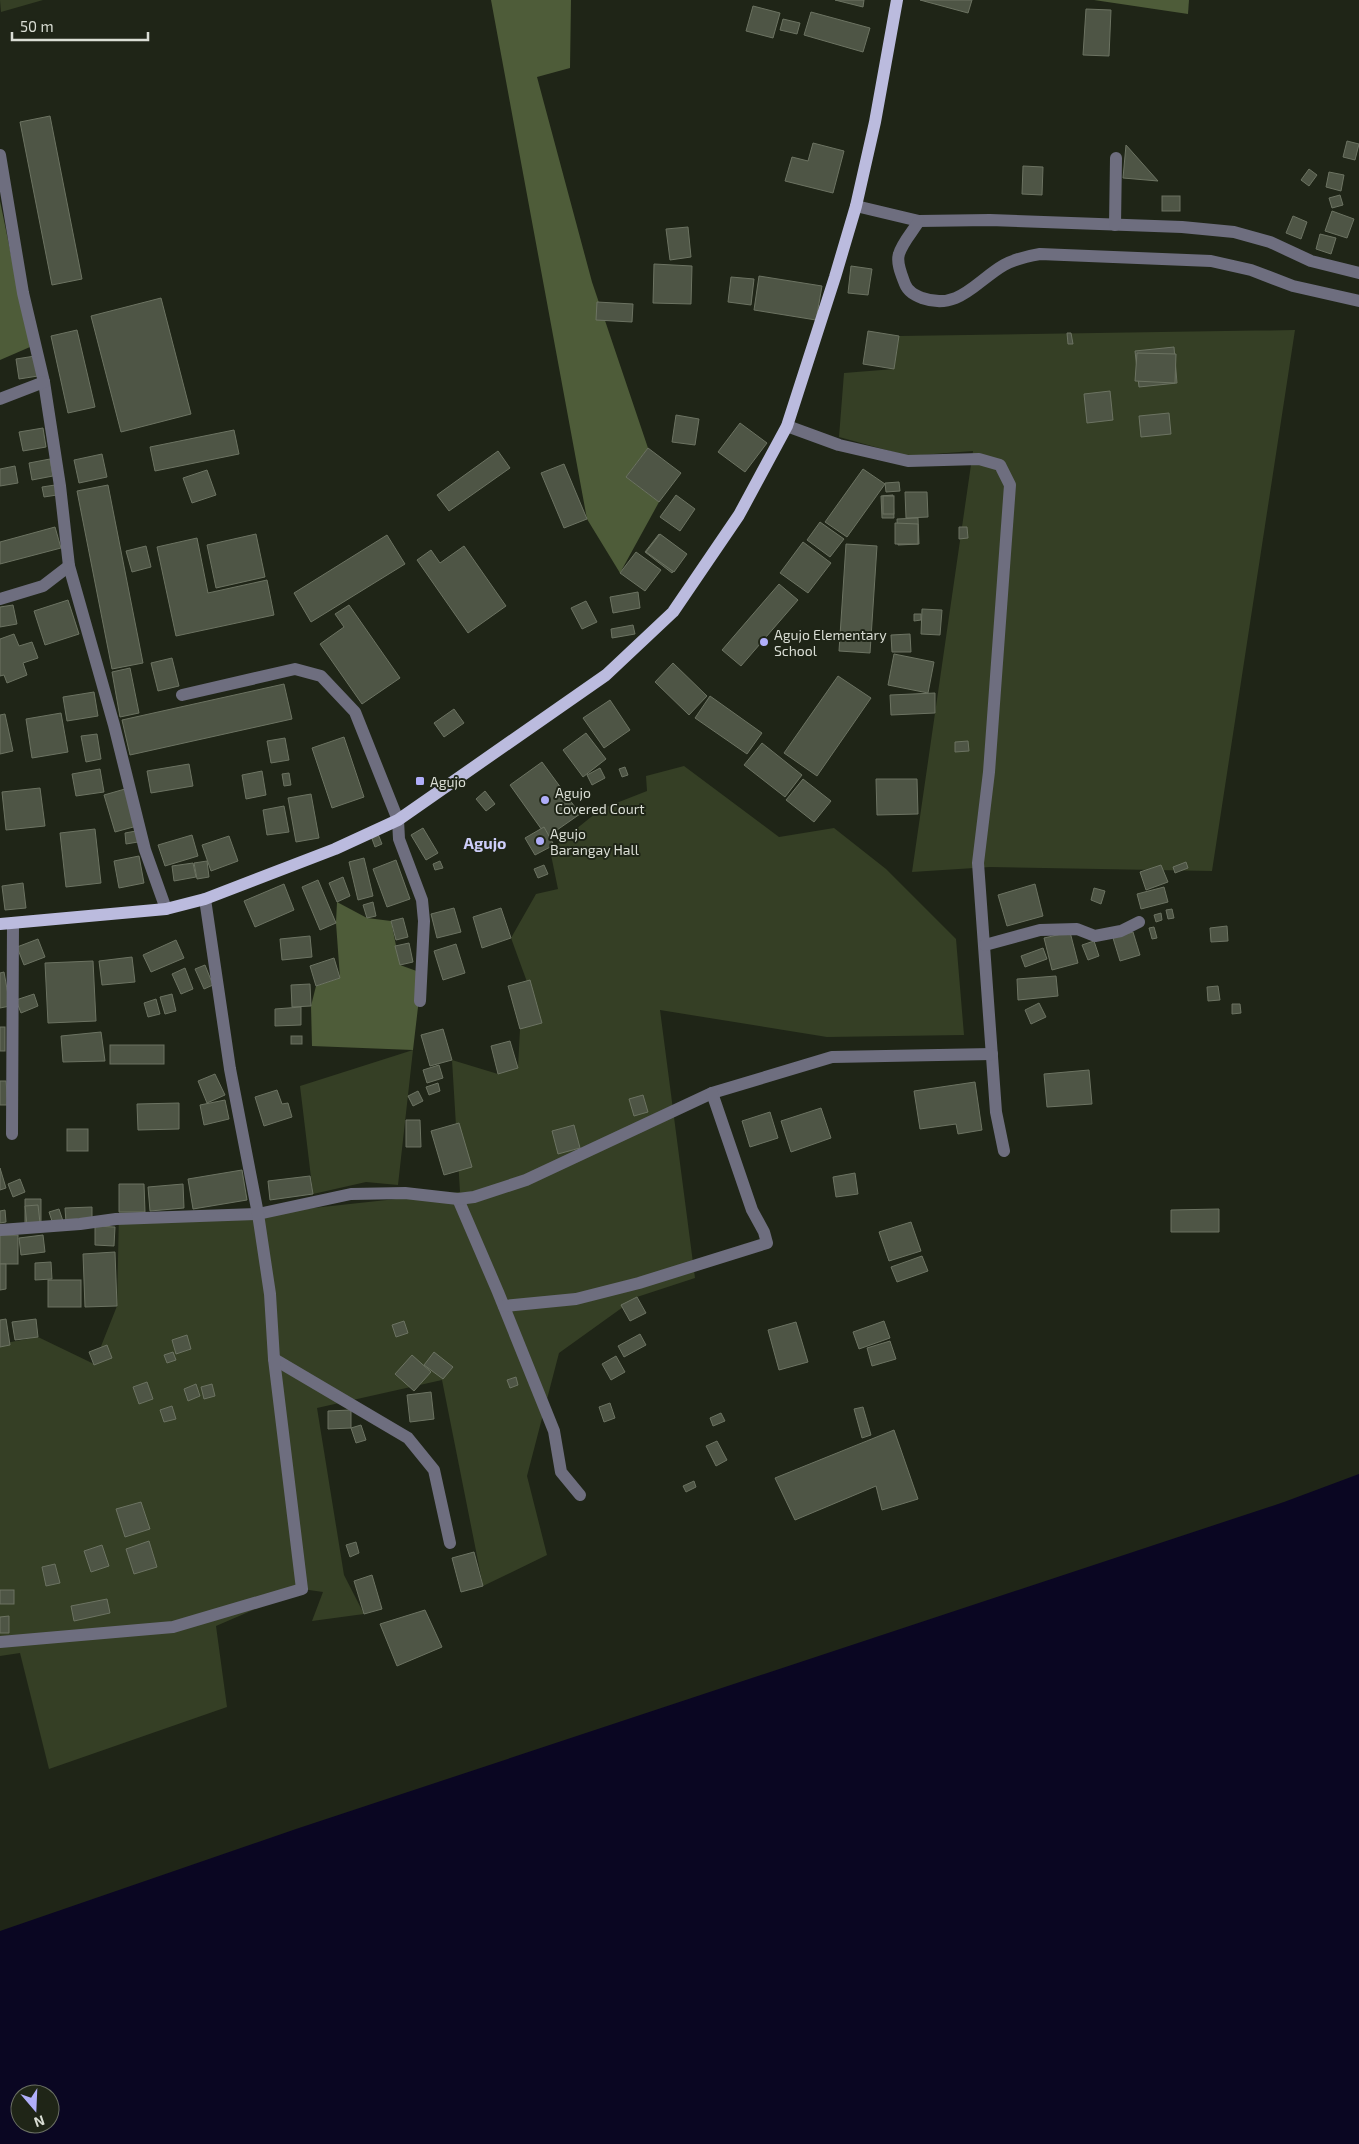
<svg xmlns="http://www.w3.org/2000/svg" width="1359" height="2144" font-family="'Exo 2',sans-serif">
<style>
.green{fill:#353f25}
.forest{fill:#4e5c39}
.water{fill:#0a0622;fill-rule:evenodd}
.building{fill:#4e5545;stroke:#6c7362}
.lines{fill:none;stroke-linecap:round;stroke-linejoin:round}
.minor{stroke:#6e6e7f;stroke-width:12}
.major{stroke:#bbbbde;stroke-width:12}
.poi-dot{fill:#b0aefa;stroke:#1f2517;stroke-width:2}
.labels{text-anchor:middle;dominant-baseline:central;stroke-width:4;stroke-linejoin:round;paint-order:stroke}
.poi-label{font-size:14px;fill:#daded5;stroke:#1f2517;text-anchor:start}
.quarter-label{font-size:16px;font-weight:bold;fill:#cecefa;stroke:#1f2517}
</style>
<rect width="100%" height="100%" fill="#1f2517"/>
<g class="green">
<polygon points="0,0 43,0 1,12"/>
<polygon points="1295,330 1212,871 990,867 912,872 973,451 908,456 839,437 844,373 894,369 899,336"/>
<polygon points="684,766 779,837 834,828 886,869 956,939 964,1035 827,1037 660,1010 695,1278 637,1297 559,1353 527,1476 547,1555 483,1586 442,1380 317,1408 344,1575 364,1614 312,1621 323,1592 302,1589 216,1626 227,1707 49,1769 20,1653 0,1656 0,1344 38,1337 94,1364 117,1306 119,1212 258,1214 460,1192 452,1060 498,1074 518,1068 520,1029 542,1023 511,938 536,894 558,889 550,850 601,809 647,791 646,776"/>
<polygon points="413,1050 398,1185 366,1182 313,1194 300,1086"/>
</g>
<g class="forest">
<polygon points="491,0 571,0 570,68 537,77 592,282 648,448 626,477 659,502 620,573 587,519"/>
<polygon points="1094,0 1189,0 1188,14"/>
<polygon points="0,201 30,347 0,360"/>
<polygon points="337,902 367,918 391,921 400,965 422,973 413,1050 312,1046 311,1006 316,986 340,978 336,923"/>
</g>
<path class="water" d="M1359,1474V2144H0V1931L296,1829L1284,1502ZM20,2094H50V2124H20Z"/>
<g class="building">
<polygon points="835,0 864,0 863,7"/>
<polygon points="920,0 972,0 968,13"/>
<polygon points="753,6 780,13 773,38 746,31"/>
<polygon points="1086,9 1111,10 1109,56 1083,55"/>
<polygon points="811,12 870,28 863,52 804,35"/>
<polygon points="783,19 800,23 797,34 780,30"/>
<polygon points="50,116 82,279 52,285 20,122"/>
<polygon points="1347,141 1359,144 1355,160 1343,157"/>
<polygon points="813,143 844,151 833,193 785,181 792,157 808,161"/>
<polygon points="1126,145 1158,181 1123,178"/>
<polygon points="1023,166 1043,167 1042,195 1022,194"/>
<polygon points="1309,169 1317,175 1309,186 1301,180"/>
<polygon points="1329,172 1344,175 1341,191 1326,187"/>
<polygon points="1340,195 1343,205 1332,208 1329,198"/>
<rect x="1162" y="196" width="18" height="15"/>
<polygon points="1332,211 1354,219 1347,238 1325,231"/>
<polygon points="1293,216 1307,222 1301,239 1286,233"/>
<polygon points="688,227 691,257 670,260 666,229"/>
<polygon points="1320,234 1336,238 1331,254 1316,249"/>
<polygon points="654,264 692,266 691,304 653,303"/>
<polygon points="851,266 872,269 868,295 848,293"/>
<polygon points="759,276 822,286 816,320 754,310"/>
<polygon points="731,277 754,279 751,305 728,302"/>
<polygon points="161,298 191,414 121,432 91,316"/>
<polygon points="597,302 633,304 632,322 596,320"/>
<polygon points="77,330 95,407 68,413 51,336"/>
<polygon points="868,331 899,336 894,369 863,364"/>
<polygon points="1067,333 1071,333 1073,344 1068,344"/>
<polygon points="1174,347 1177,383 1139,387 1135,351"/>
<polygon points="1137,353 1176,354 1175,383 1135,381"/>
<polygon points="35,356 38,376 19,379 16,359"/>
<polygon points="1110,391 1113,420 1087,423 1084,394"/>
<polygon points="1169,413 1171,434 1141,437 1139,416"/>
<polygon points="676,415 699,419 695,445 672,442"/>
<polygon points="740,423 767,443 745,472 718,452"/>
<polygon points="43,428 46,447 23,451 19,432"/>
<polygon points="234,430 239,454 155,471 150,447"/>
<polygon points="648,448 681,473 659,502 626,477"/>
<polygon points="498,451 510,468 449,511 437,495"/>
<polygon points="102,454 107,477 79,483 74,460"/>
<polygon points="50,459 53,476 32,480 29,463"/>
<polygon points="564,464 587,519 564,528 541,473"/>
<polygon points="15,466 18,483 0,486 0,469"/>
<polygon points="863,469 885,484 847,537 825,522"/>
<polygon points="207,470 216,495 192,503 183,478"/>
<polygon points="899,482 900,491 886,492 885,483"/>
<polygon points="55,485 57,495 44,497 42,487"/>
<polygon points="108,485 143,663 112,669 77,491"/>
<polygon points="905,492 927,492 928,517 906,518"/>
<polygon points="676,495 695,509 680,531 660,517"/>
<polygon points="893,495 894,518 882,518 881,496"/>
<rect x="883" y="496" width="11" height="18"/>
<polygon points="918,518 919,544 898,545 897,519"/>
<polygon points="820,522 844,539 830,557 807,540"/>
<polygon points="895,523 918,524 918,544 895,544"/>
<polygon points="55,527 61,548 0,564 0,542"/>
<polygon points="959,527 967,527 968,538 959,539"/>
<polygon points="256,534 265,577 216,588 207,545"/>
<polygon points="659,534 686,554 672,573 645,552"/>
<polygon points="660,534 687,554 674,572 646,552"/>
<polygon points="387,535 405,564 311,622 294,593"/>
<polygon points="197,538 208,593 267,580 274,615 176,636 157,547"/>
<polygon points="803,542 831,563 808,593 780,573"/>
<polygon points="846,544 877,546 870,653 839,651"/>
<polygon points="146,546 151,567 132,572 126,551"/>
<polygon points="464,546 506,606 468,633 417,560 431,550 440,563"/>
<polygon points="636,552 661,570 645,591 620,573"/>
<polygon points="779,584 798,600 741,666 722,650"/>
<polygon points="638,592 640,608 613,613 610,597"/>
<polygon points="68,600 79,634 45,645 34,611"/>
<polygon points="586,601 597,622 582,629 571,608"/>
<polygon points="13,605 17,624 0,627 0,607"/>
<polygon points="349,605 400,678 362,704 320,644 344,627 335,614"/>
<polygon points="922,609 942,610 940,635 921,634"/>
<polygon points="914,614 921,614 921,620 914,621"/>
<polygon points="633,625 635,634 612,638 611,629"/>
<polygon points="14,634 19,646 32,642 38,658 23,663 27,675 7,683 4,675 0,676 0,639"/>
<polygon points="910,634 911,652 892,652 891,635"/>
<polygon points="894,654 934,662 928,693 888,685"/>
<polygon points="172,658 179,686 158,691 151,663"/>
<polygon points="673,663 707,696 689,715 655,682"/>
<polygon points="130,668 139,713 120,717 112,672"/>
<polygon points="838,676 871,698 817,776 784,753"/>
<polygon points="284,684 292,719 130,755 122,720"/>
<polygon points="94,692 98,716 67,721 63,697"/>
<polygon points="935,693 935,713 891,715 890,695"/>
<polygon points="710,696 762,733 747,754 695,718"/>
<polygon points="610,700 630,730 604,748 583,718"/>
<polygon points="454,709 464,723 444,737 434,723"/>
<polygon points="61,713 68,752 32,758 26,719"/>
<polygon points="5,714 13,751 0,754 0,715"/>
<polygon points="586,733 606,759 583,777 563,750"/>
<polygon points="97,734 101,759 86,762 81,736"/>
<polygon points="344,737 364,797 332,808 312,748"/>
<polygon points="285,738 289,760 271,763 267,741"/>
<polygon points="968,741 969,751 955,752 955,742"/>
<polygon points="762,743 802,775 785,797 744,765"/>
<polygon points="542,762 580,814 547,837 510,785"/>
<polygon points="189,764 193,786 151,793 147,771"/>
<polygon points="625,767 628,775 622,777 619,769"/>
<polygon points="600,768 605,778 592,785 587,775"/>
<polygon points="100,769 104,792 76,796 72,774"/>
<polygon points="262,771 266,795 246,799 242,775"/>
<polygon points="289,773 291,785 284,786 282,774"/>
<polygon points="803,779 831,801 814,822 786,800"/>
<polygon points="876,779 917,779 918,814 877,815"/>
<polygon points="40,788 45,826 6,830 2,792"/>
<polygon points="125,789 137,826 115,832 104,795"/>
<polygon points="485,791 495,804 486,811 476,799"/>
<polygon points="311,794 319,838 296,842 288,798"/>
<polygon points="284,806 289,832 267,835 263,810"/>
<polygon points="544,827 554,845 535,855 525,838"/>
<polygon points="423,828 438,853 426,860 411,835"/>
<polygon points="95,829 101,883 66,887 60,833"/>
<polygon points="136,831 138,842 126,844 125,833"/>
<polygon points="378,834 382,844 375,847 371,836"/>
<polygon points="192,835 198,856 165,866 158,845"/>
<polygon points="229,836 238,861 211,871 202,845"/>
<polygon points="139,856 144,883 119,888 114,861"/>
<polygon points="364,858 373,896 358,900 349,862"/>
<polygon points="396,860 410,899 387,907 373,869"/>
<polygon points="207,861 209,877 197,879 194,863"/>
<polygon points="440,861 443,868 435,870 433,864"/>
<polygon points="1186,862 1188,868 1175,873 1173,867"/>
<polygon points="193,863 196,877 174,881 172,866"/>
<polygon points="544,865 548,874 538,878 534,869"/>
<polygon points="1161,865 1168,882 1146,890 1140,872"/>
<polygon points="343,877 350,896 337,902 329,883"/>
<polygon points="318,880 336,923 320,930 302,887"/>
<polygon points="23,883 26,908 5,910 2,886"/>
<polygon points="284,884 294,910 255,927 244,901"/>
<polygon points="1035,884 1043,916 1007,926 998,895"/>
<polygon points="1164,887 1168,902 1141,909 1137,894"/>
<polygon points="1094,888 1105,891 1101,904 1091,900"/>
<polygon points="373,902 376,916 367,918 363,905"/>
<polygon points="454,908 461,932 437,938 431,914"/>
<polygon points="501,908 511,938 482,948 473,917"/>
<polygon points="1172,909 1174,918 1168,919 1166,910"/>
<polygon points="1161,913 1162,920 1156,922 1154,915"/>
<polygon points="403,918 408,937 396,940 391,921"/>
<polygon points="1227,926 1228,941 1211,942 1210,928"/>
<polygon points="1154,927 1157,938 1152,939 1149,928"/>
<polygon points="1070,932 1078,963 1052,970 1044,938"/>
<polygon points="1133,932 1140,955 1120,961 1113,938"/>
<polygon points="310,936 312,957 282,960 280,939"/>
<polygon points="38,939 45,957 24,965 17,947"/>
<polygon points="176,940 184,958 151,972 143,955"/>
<polygon points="1094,941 1099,956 1088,960 1082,945"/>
<polygon points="409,943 413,962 400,965 395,946"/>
<polygon points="456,944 465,973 443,980 434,951"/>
<polygon points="1043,948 1047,959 1025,967 1021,956"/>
<polygon points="132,957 135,982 102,985 99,961"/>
<polygon points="334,958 340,978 316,986 310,966"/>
<polygon points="93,961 96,1021 48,1023 45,963"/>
<polygon points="205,965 213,985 204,989 195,969"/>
<polygon points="185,968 193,989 181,994 172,974"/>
<polygon points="4,972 10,1006 0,1008 0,973"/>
<polygon points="1056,976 1058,996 1018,1000 1017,979"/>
<polygon points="530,980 542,1023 520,1029 508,986"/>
<polygon points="310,984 311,1006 292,1007 291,985"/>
<polygon points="1218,986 1220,1000 1208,1001 1207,987"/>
<polygon points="34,994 38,1006 21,1013 16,1000"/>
<polygon points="172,994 176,1011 165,1014 160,997"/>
<polygon points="156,999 160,1014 148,1017 144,1003"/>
<polygon points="1039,1003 1046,1017 1031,1024 1025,1010"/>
<polygon points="1232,1004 1240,1004 1241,1013 1232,1014"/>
<polygon points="301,1007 301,1025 275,1026 275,1009"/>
<rect x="0" y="1027" width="5" height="24"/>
<polygon points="443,1029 452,1060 430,1066 421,1035"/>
<polygon points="101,1032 105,1061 63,1062 61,1036"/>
<rect x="291" y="1036" width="11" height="8"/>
<polygon points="510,1041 518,1068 498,1074 491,1046"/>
<rect x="110" y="1045" width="54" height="19"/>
<polygon points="439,1065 443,1078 427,1083 423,1070"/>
<polygon points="1089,1070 1092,1104 1047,1107 1044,1074"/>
<polygon points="215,1074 225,1095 207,1103 198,1081"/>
<polygon points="0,1081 6,1081 8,1105 0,1105"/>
<polygon points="975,1082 982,1130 958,1134 956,1124 920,1129 914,1091"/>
<polygon points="438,1083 440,1091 429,1095 426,1087"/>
<polygon points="277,1090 282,1104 288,1103 292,1117 264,1126 255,1097"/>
<polygon points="418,1091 423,1101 413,1106 408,1096"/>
<polygon points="643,1095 648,1112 634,1116 629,1099"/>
<polygon points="225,1100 229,1119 204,1125 200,1105"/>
<polygon points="179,1103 179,1129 138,1130 137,1104"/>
<polygon points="821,1108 831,1138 791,1152 781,1121"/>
<polygon points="770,1112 778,1138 750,1147 742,1121"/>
<polygon points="406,1120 420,1120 421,1147 406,1147"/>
<polygon points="459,1123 472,1167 444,1175 431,1131"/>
<polygon points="574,1125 580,1148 558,1154 552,1131"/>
<rect x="67" y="1129" width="21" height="22"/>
<polygon points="0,1168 6,1188 0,1190"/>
<polygon points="242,1170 247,1200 193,1209 188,1179"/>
<polygon points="855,1173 858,1194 836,1197 833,1177"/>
<polygon points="310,1176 313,1194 270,1200 268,1181"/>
<polygon points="20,1179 25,1192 13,1197 8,1184"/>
<polygon points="119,1184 144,1184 145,1212 119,1212"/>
<polygon points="183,1184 184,1208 150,1211 148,1187"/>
<polygon points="25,1199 41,1199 41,1224 25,1223"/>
<polygon points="38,1205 40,1223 27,1225 25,1206"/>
<polygon points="92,1207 92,1221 66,1222 65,1208"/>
<polygon points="59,1209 63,1221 53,1224 49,1212"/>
<polygon points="1219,1209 1219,1232 1171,1232 1171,1210"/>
<polygon points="5,1210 6,1222 0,1223 0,1211"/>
<polygon points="911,1222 921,1251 889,1261 879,1232"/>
<polygon points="95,1226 115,1227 114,1246 95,1245"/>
<rect x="0" y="1235" width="18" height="29"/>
<polygon points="43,1235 45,1252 21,1255 19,1238"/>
<polygon points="115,1252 117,1306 85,1307 83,1254"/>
<polygon points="922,1256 928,1271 897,1282 891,1267"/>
<polygon points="51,1262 52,1279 35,1280 35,1263"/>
<polygon points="0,1264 6,1264 6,1289 0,1290"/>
<rect x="48" y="1280" width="33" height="27"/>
<polygon points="637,1297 646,1313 630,1321 621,1305"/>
<polygon points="6,1319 10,1345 0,1347 0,1320"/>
<polygon points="36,1319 38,1337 15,1340 12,1322"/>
<polygon points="404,1321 408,1333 396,1337 392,1325"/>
<polygon points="884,1321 890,1338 859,1349 853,1332"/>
<polygon points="796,1322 808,1362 779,1370 768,1330"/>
<polygon points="640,1334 646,1345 624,1357 618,1346"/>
<polygon points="187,1335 191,1349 176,1354 172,1340"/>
<polygon points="890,1341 896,1359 872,1366 867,1348"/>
<polygon points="107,1345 112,1358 94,1365 89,1352"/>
<polygon points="173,1352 176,1360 167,1363 164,1355"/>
<polygon points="434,1352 453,1367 443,1379 424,1365"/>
<polygon points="412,1355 431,1372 414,1391 395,1374"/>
<polygon points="616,1356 625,1372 611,1380 602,1364"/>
<polygon points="516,1377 518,1385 510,1388 507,1380"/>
<polygon points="147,1382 153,1399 139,1404 133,1387"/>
<polygon points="196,1384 200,1396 188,1401 184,1389"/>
<polygon points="212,1384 215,1396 204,1399 201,1387"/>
<polygon points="431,1392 434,1419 410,1422 407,1395"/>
<polygon points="610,1403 615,1418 604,1422 599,1407"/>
<polygon points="172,1406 176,1419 164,1422 160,1410"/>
<polygon points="863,1407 871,1435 862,1438 854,1409"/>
<polygon points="351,1410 351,1428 328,1429 328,1411"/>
<polygon points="721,1413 725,1421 713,1426 710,1418"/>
<polygon points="361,1425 366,1440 356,1443 351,1428"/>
<polygon points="894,1430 918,1499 882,1510 876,1486 795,1520 775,1478"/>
<polygon points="717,1441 727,1460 716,1466 706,1446"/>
<polygon points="694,1481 696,1487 686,1492 683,1486"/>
<polygon points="141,1502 150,1529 125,1537 116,1509"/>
<polygon points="149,1541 157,1567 134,1574 126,1549"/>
<polygon points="356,1542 359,1553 350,1557 346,1545"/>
<polygon points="102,1545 109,1566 91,1572 84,1551"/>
<polygon points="474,1552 483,1586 461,1592 452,1558"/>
<polygon points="55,1564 60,1583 46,1586 42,1567"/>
<polygon points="372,1575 382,1609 364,1614 354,1581"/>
<rect x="0" y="1590" width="14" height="14"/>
<polygon points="107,1599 110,1613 74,1621 71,1606"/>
<polygon points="425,1610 442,1647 397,1666 380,1624"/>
<polygon points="9,1616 9,1633 0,1633 0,1617"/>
</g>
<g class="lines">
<g class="minor">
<polyline points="0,155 23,293 44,382 60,486 69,566 114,725 145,850 166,909"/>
<polyline points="856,206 919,221 990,220 1182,227 1234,232 1270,242 1311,261 1359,273"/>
<path d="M919,221C913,231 902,243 899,254C896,263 902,276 905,284C908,292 915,295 922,298C959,311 976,281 1004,265C1015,259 1028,256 1040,254L1211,261L1251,270L1293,286L1359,301"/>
<polyline points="1115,225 1116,158"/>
<polyline points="0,399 44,382"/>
<polyline points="787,426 839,445 908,461 979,459 1000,465 1010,485 989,772 978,863 996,1112 1004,1151"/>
<polyline points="0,599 43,586 69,566"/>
<polyline points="182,695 295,669 321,676 355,712 398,820 399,839 422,900 424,921 420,1001"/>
<polyline points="985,945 1040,930 1077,929 1095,936 1121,931 1139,922"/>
<polyline points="12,1134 13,923"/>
<polyline points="458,1199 498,1292 554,1431 561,1472 580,1495"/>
<polyline points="0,1230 80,1224 116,1219 258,1214 351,1194 405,1193 458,1199 474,1197 526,1180 712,1093 832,1057 992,1054"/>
<polyline points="504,1306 576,1299 639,1283 767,1243 764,1232 752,1210 712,1093"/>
<polyline points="274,1359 408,1438 434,1470 450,1543"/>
<polyline points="0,1642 173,1627 302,1589 274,1359 270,1294 258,1214 230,1069 205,899"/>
</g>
<polyline class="major" points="0,924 166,909 205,899 335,849 398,820 606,675 673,612 739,515 787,426 835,277 856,206 875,122 897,0"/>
</g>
<g class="poi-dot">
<circle cx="764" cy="642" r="5"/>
<rect x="415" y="776" width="10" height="10" rx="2.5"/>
<circle cx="545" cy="800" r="5"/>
<circle cx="540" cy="841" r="5"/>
</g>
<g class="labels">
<g class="poi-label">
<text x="774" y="634">Agujo Elementary<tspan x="774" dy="16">School</tspan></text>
<text x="430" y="781">Agujo</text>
<text x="555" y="792">Agujo<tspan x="555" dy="16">Covered Court</tspan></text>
<text x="550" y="833">Agujo<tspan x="550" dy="16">Barangay Hall</tspan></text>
</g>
<g class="quarter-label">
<text x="485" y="842">Agujo</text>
</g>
</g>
<g transform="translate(35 2109) rotate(161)"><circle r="24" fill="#1f2517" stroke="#6a6f63"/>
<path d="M0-4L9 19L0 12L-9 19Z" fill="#b0aefa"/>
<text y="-8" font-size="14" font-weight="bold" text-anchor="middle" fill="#daded5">N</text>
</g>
<path d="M12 32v8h136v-8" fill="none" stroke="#daded5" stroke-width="2.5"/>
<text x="20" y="32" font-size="15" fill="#daded5" stroke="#1f2517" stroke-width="4" paint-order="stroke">50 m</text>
</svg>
